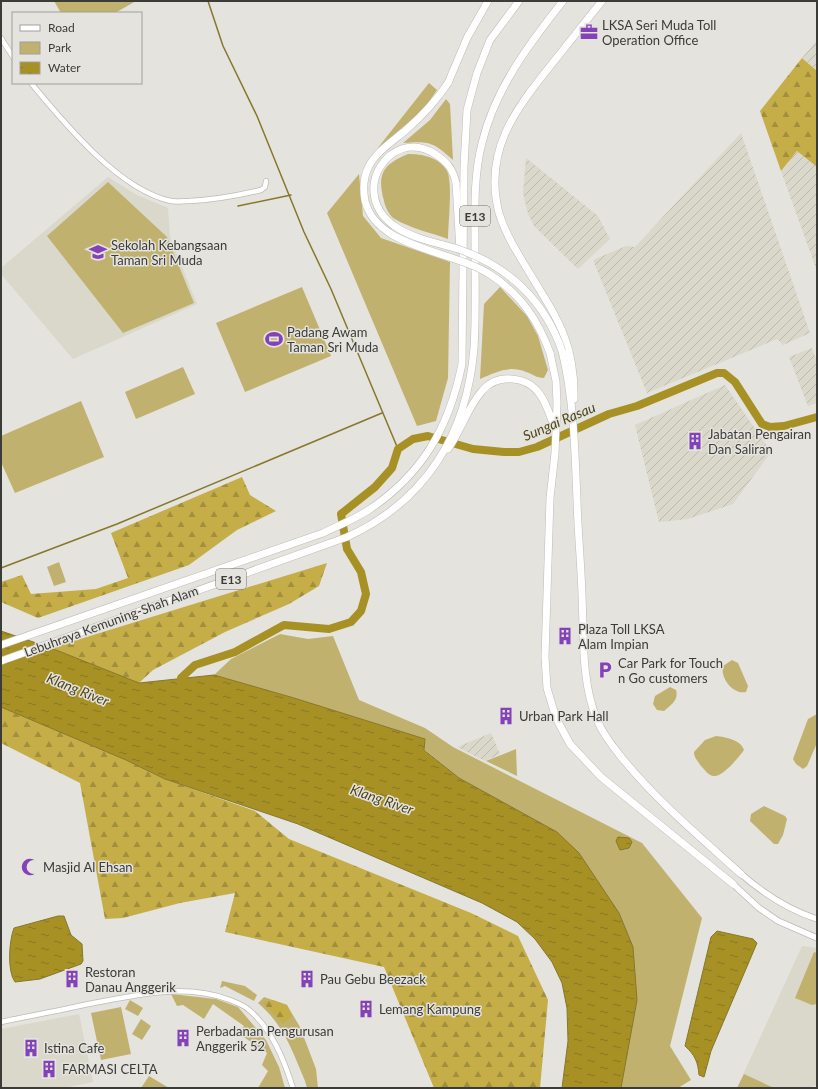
<svg xmlns="http://www.w3.org/2000/svg" width="818" height="1089" font-family="Lato,sans-serif">
<style>
.built{fill:#dad8cb}
.industrial{fill:url(#industrial-furrows)}
.green{fill:#c1b16f}
.forest{fill:url(#forest-firs)}
.water{fill:url(#water-ripples);stroke:#87772b}
.lines{fill:none;stroke-linecap:round;stroke-linejoin:round}
.stream{stroke:#87772b;stroke-width:1.5}
.river{stroke:#a79125;stroke-width:8}
.tertiary-casing{stroke:#bdbcb7;stroke-width:6}
.primary-casing{stroke:#bdbcb7;stroke-width:7}
.motorway-casing{stroke:#bdbcb7;stroke-width:8}
.tertiary{stroke:#fff;stroke-width:4.5}
.primary{stroke:#fff;stroke-width:5.5}
.motorway{stroke:#fff;stroke-width:7}
.motorway-bridge-casing{stroke:#bdbcb7;stroke-width:8;stroke-linecap:butt}
.motorway-bridge{stroke:#fff;stroke-width:7}
.labels{text-anchor:middle;dominant-baseline:central;stroke-width:3;stroke-linejoin:round;paint-order:stroke}
.shield{fill:#e4e3de;stroke:#6e6d6a;stroke-width:1}
.shield-label{font-size:12px;font-weight:bold;fill:#3b3b38}
.poi-label{font-size:13px;fill:#3b3b38;stroke:#e4e3de;text-anchor:start}
.street-label{font-size:13px;fill:#3b3b38;stroke:#e4e3de}
.water-label{font-size:14px;font-style:italic;fill:#4f451b;stroke:#e4e3de}
</style>
<defs>
<pattern id="industrial-furrows" width="10" height="10" patternUnits="userSpaceOnUse"><rect width="10" height="10" fill="#dad8cb"/><path d="M-1 1l2-2M0 10L10 0M9 11l2-2" fill="none" stroke="#bcbaaf"/></pattern>
<pattern id="forest-firs" width="22" height="20" patternUnits="userSpaceOnUse"><rect width="22" height="20" fill="#c5ae48"/><path d="M5 1l3.5 6h-7zM16 11l3.5 6h-7z" fill="#a18f3d"/></pattern>
<pattern id="water-ripples" width="26" height="14" patternUnits="userSpaceOnUse"><rect width="26" height="14" fill="#a79125"/><path d="M2 4q2-2 4 0t4 0M15 11q2-2 4 0t4 0" fill="none" stroke="#897821"/></pattern>
</defs>
<rect width="100%" height="100%" fill="#e4e3de"/>
<g class="built">
<polygon points="108,177 137,195 168,208 170,237 197,304 73,359 1,274 1,268"/>
<polygon points="802,946 817,948 817,1085 808,1088 737,1088"/>
<polygon points="79,1014 93,1082 63,1088 1,1088 1,1029"/>
</g>
<g class="industrial">
<polygon points="817,40 817,71 802,58"/>
<polygon points="741,133 810,333 783,345 777,339 647,393 593,260 626,246 635,247"/>
<polygon points="797,151 817,167 817,271 781,171"/>
<polygon points="526,158 598,216 610,239 578,269 534,226 528,214 523,193"/>
<polygon points="812,348 817,362 817,403 808,406 789,357"/>
<polygon points="725,385 771,452 733,504 688,519 659,522 635,425"/>
<polygon points="491,733 500,754 485,761 457,747"/>
</g>
<g class="green">
<polygon points="54,1 136,1 115,13 61,13"/>
<polygon points="429,83 437,90 423,110 377,149"/>
<path d="M446,99L450,104L453,160C433,142 430,141 403,143L430,120Z"/>
<path d="M408,154C422,154 439,157 447,171C453,182 448,225 448,239C432,233 409,228 395,219C390,217 385,207 384,201C377,174 382,165 408,154Z"/>
<polygon points="359,174 363,216 381,238 450,262 448,378 436,421 417,426 327,213"/>
<polygon points="108,182 167,237 194,303 123,333 47,236"/>
<polygon points="302,287 331,356 245,392 216,323"/>
<path d="M500,287L527,316L538,336L548,370L544,378C536,378 533,374 526,372C509,365 496,372 480,379L484,304Z"/>
<polygon points="183,367 195,394 136,419 125,392"/>
<polygon points="81,401 104,457 15,493 1,462 1,436"/>
<polygon points="59,562 66,582 54,586 47,567"/>
<polygon points="280,634 308,639 333,636 359,700 425,728 453,747 642,843 702,918 670,1046 691,1080 678,1088 621,1088 626,1057 557,832 459,778 424,749 425,739 294,698 214,675 231,659"/>
<path d="M732,660L738,663L748,686L746,692C733,695 720,678 723,666Z"/>
<path d="M670,687L676,690C679,700 671,705 664,711L657,710L653,704L655,696Z"/>
<polygon points="817,714 817,743 807,766 803,769 796,764 793,759 808,719"/>
<path d="M716,736C726,737 741,740 744,750C739,757 722,778 713,776C708,775 705,770 701,766C698,761 694,758 694,752L705,740Z"/>
<polygon points="516,749 517,776 486,761"/>
<polygon points="764,806 785,816 787,819 783,835 778,844 774,844 750,821 751,814"/>
<polygon points="814,952 817,953 817,1004 812,1005 795,998"/>
<polygon points="222,981 245,986 257,995 254,1001 225,986 220,988"/>
<polygon points="171,994 216,999 238,1007 266,1040 279,1067 285,1088 258,1088 268,1071 262,1065 267,1053 238,1033 244,1026 213,1004 204,1019 183,1005 177,1006"/>
<path d="M264,997L287,1005L300,1027L316,1069L318,1088H307L305,1081C292,1050 284,1025 258,1003Z"/>
<polygon points="130,1000 143,1008 138,1016 125,1009"/>
<polygon points="121,1007 131,1054 101,1060 91,1013"/>
<polygon points="141,1019 151,1026 142,1040 132,1034"/>
<polygon points="744,1074 774,1088 737,1088"/>
<polygon points="149,1076 169,1088 141,1088"/>
</g>
<g class="forest">
<polygon points="802,58 817,71 817,167 797,151 781,171 760,111"/>
<polygon points="242,477 250,495 276,511 237,530 189,565 38,618 1,602 1,582 22,575 31,594 96,589 128,578 111,533"/>
<polygon points="327,563 319,586 289,604 225,632 153,670 139,683 51,648"/>
<polygon points="1,707 126,760 165,779 255,811 289,839 471,913 518,936 548,1000 540,1088 434,1088 384,967 225,932 235,893 180,903 123,918 105,919 80,783 1,743"/>
<polygon points="273,1000 287,1005 292,1016 283,1024 262,1002"/>
</g>
<g class="water">
<polygon points="1,631 51,648 139,683 214,675 294,698 425,739 424,750 459,778 557,832 579,853 619,913 633,947 637,1000 621,1088 562,1088 568,1041 567,1008 562,983 552,962 535,939 517,922 482,903 298,824 165,779 126,760 1,707"/>
<polygon points="618,837 629,838 632,842 629,848 620,850 616,841"/>
<path d="M58,916H64L71,935L82,944L83,961L81,964L40,979L15,982C7,971 9,941 14,928Z"/>
<path d="M717,931L753,939L757,943L711,1051L704,1077L699,1075C698,1062 695,1055 685,1046L711,937Z"/>
</g>
<g class="lines">
<g class="stream">
<polyline points="208,1 223,46 257,116 304,232 331,289 398,449"/>
<polyline points="238,206 291,195"/>
<polyline points="1,568 117,524 382,413"/>
</g>
<polyline class="river" points="181,688 181,678 195,665 235,652 284,625 329,629 351,622 361,611 366,594 361,572 347,549 341,514 375,487 392,468 398,449 413,439 428,436 473,449 504,452 519,452 537,447 609,414 637,406 717,373 724,373 735,382 762,424 770,427 784,426 817,417"/>
<g class="tertiary-casing">
<g id="tertiary">
<polyline points="1,38 13,57"/>
<path d="M31,83C64,123 119,190 171,201C176,202 183,201 189,201C214,200 236,196 261,190L265,187L266,181"/>
<path d="M1,1022C29,1016 57,1011 84,1005C132,996 183,982 230,1000C237,1003 244,1005 249,1010C272,1029 284,1060 293,1088"/>
</g>
</g>
<g class="primary-casing">
<g id="primary">
<path d="M741,874C763,893 789,910 817,919"/>
<polyline points="733,884 759,908 778,921 817,938"/>
</g>
</g>
<g class="motorway-casing">
<g id="motorway">
<polyline points="448,83 467,38 488,1"/>
<polyline points="456,183 460,250"/>
<path d="M562,351C574,400 575,451 577,501C578,533 581,564 582,595C584,637 581,681 597,720C603,734 613,747 622,758C657,801 700,837 741,874"/>
<polyline points="550,353 556,381 557,403 555,453 550,498 545,657 547,688 556,718 570,744 601,777 733,884"/>
<path d="M574,399C575,345 559,321 532,277C520,257 506,236 499,213C483,151 515,110 551,65C568,44 585,22 602,1"/>
<path d="M448,449C461,431 467,408 482,391C496,374 525,375 539,393C546,402 550,415 554,426"/>
<path d="M1,645L323,533C337,526 353,520 367,511C422,475 449,428 462,364L464,166L467,110L477,73L490,40L519,1"/>
<path d="M1,661L347,537C426,501 467,434 474,348C476,316 475,283 475,250C475,215 473,178 482,143C495,89 529,44 563,1"/>
</g>
</g>
<use href="#tertiary" class="tertiary"/>
<use href="#primary" class="primary"/>
<use href="#motorway" class="motorway"/>
<g class="motorway-bridge-casing">
<g id="motorway-bridge">
<path d="M448,83C436,101 422,116 406,130C393,141 377,151 369,166C363,177 363,190 365,201C377,249 453,250 491,275C521,295 538,320 550,353"/>
<path d="M456,183C453,169 447,162 435,154C390,125 346,194 396,227C414,239 438,243 458,249C508,266 545,301 562,351"/>
</g>
</g>
<use href="#motorway-bridge" class="motorway-bridge"/>
</g>
<defs>
<g id="office-bare" transform="scale(1.38)"><path d="M-6-3h4V-5.5h4V-3h4V5H-6ZM-1-4.5V-3h2v-1.5ZM-6 0V1H6V0Z" fill="#8342b7" stroke="#e4e3de" stroke-width="2.5" paint-order="stroke"/></g>
<g id="school-bare" transform="scale(1.38)"><path d="M0-5L7-2L0 1L-7-2ZM-4 1L0 2.5L4 1V4Q0 6-4 4Z" fill="#8342b7" stroke="#e4e3de" stroke-width="2.5" paint-order="stroke"/></g>
<g id="stadium-bare" transform="scale(1.38)"><path d="M0-5a6.5 5 0 1 0 0 10a6.5 5 0 1 0 0-10ZM-3.5-1.8h7v3.6h-7Z" fill="#8342b7" stroke="#e4e3de" stroke-width="2.5" paint-order="stroke"/></g>
<g id="building-bare" transform="scale(1.38)"><path d="M-4-6H4V6H1V3H-1V6H-4ZM-2.5-4.3h1.7v1.8h-1.7ZM.8-4.3h1.7v1.8H.8ZM-2.5-1h1.7V.8h-1.7ZM.8-1h1.7V.8H.8Z" fill="#8342b7" stroke="#e4e3de" stroke-width="2.5" paint-order="stroke"/></g>
<g id="parking-bare" transform="scale(1.38)"><path d="M-3.5-5.5H1a3.5 3.5 0 0 1 0 7H-1V5.5H-3.5ZM-1-3.4V-.6H.8a1.4 1.4 0 0 0 0-2.8Z" fill="#8342b7" stroke="#e4e3de" stroke-width="2.5" paint-order="stroke"/></g>
<g id="mosque-bare" transform="scale(1.38)"><path d="M3.5-4.9A6 6 0 1 0 3.5 4.9A5 5 0 1 1 3.5-4.9Z" fill="#8342b7" stroke="#e4e3de" stroke-width="2.5" paint-order="stroke"/></g>
</defs>
<g fill-rule="evenodd">
<use href="#office-bare" x="589" y="32"/>
<use href="#school-bare" x="98" y="252"/>
<use href="#stadium-bare" x="274" y="339"/>
<use href="#building-bare" x="695" y="441"/>
<use href="#building-bare" x="565" y="636"/>
<use href="#parking-bare" x="605" y="670"/>
<use href="#building-bare" x="506" y="716"/>
<use href="#mosque-bare" x="30" y="867"/>
<use href="#building-bare" x="72" y="979"/>
<use href="#building-bare" x="307" y="979"/>
<use href="#building-bare" x="366" y="1009"/>
<use href="#building-bare" x="183" y="1038"/>
<use href="#building-bare" x="31" y="1048"/>
<use href="#building-bare" x="49" y="1069"/>
</g>
<g class="labels">
<g class="shield">
<rect x="460" y="206" width="30" height="20" rx="3"/>
<rect x="216" y="569" width="30" height="20" rx="3"/>
</g>
<g class="shield-label">
<text x="475" y="216">E13</text>
<text x="231" y="579">E13</text>
</g>
<g class="poi-label">
<text x="602" y="25">LKSA Seri Muda Toll<tspan x="602" dy="15">Operation Office</tspan></text>
<text x="111" y="245">Sekolah Kebangsaan<tspan x="111" dy="15">Taman Sri Muda</tspan></text>
<text x="287" y="332">Padang Awam<tspan x="287" dy="15">Taman Sri Muda</tspan></text>
<text x="708" y="434">Jabatan Pengairan<tspan x="708" dy="15">Dan Saliran</tspan></text>
<text x="578" y="629">Plaza Toll LKSA<tspan x="578" dy="15">Alam Impian</tspan></text>
<text x="618" y="663">Car Park for Touch<tspan x="618" dy="15">n Go customers</tspan></text>
<text x="519" y="716">Urban Park Hall</text>
<text x="43" y="867">Masjid Al Ehsan</text>
<text x="85" y="972">Restoran<tspan x="85" dy="15">Danau Anggerik</tspan></text>
<text x="320" y="979">Pau Gebu Beezack</text>
<text x="379" y="1009">Lemang Kampung</text>
<text x="196" y="1031">Perbadanan Pengurusan<tspan x="196" dy="15">Anggerik 52</tspan></text>
<text x="44" y="1048">Istina Cafe</text>
<text x="62" y="1069">FARMASI CELTA</text>
</g>
<g class="street-label">
<text transform="translate(111 621) rotate(-20)">Lebuhraya Kemuning-Shah Alam</text>
</g>
<g class="water-label">
<text transform="translate(559 421) rotate(-23)">Sungai Rasau</text>
<text transform="translate(78 689) rotate(22)">Klang River</text>
<text transform="translate(382 799) rotate(19)">Klang River</text>
</g>
</g>
<rect width="818" height="1089" fill="none" stroke="#3b3b38" stroke-width="4"/>
<rect x="12" y="12" width="130" height="72" fill="#e4e3de" stroke="#a0a09c"/>
<rect x="20" y="25" width="20" height="6" fill="#ffffff" stroke="#a0a09c"/>
<text x="48" y="32" font-size="12" fill="#3b3b38">Road</text>
<rect x="20" y="42" width="20" height="12" fill="#c1b16f" stroke="#a0a09c"/>
<text x="48" y="52" font-size="12" fill="#3b3b38">Park</text>
<rect x="20" y="62" width="20" height="12" fill="url(#water-ripples)" stroke="#a0a09c"/>
<text x="48" y="72" font-size="12" fill="#3b3b38">Water</text>
</svg>
